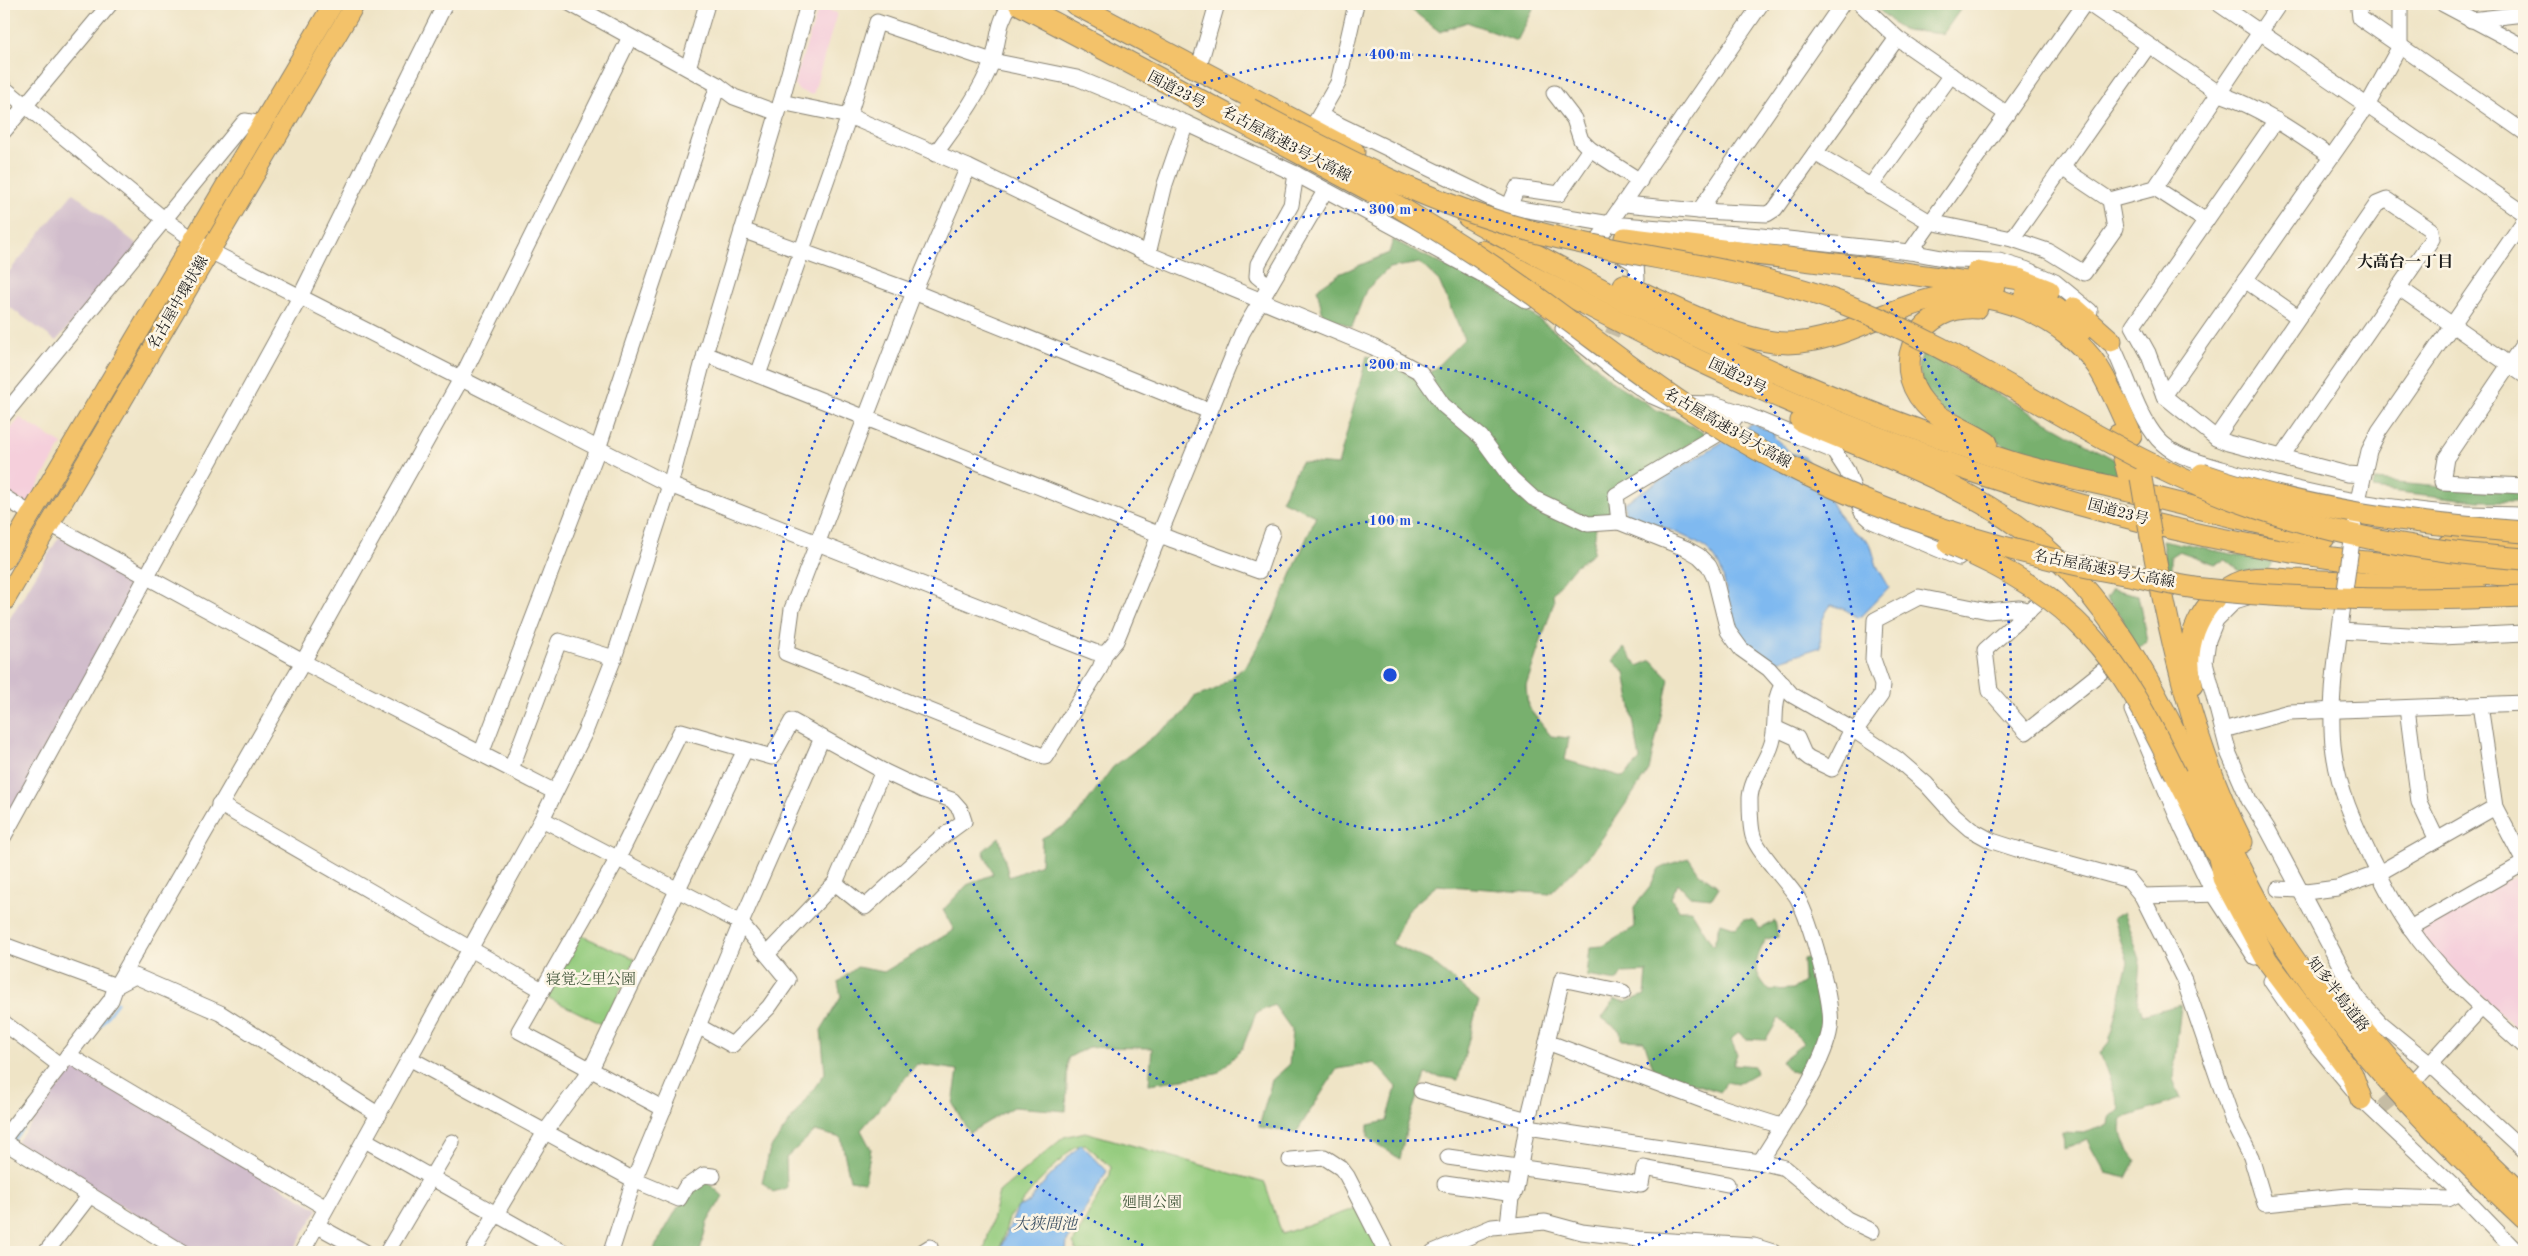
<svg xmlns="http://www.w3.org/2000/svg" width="2528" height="1256" font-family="'Old Standard TT','Noto Serif JP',serif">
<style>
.built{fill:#f5cfdb}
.industrial{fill:#d1bdcc}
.green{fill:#95cc7f;stroke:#58744e}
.forest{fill:#78b06e;stroke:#4a6645}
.water{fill:#7fb9f0;stroke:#4e6a86}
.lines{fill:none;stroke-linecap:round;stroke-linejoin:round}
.stream{stroke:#7fb9f0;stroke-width:3}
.minor-tunnel{stroke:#c5bca4;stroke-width:15;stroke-dasharray:15 8;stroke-linecap:butt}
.minor-casing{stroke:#868071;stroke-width:17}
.major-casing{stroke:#868071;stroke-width:21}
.highway-casing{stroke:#868071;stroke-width:23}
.minor{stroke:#fff;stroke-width:15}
.major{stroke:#f3c26a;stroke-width:19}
.highway{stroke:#f3c26a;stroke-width:21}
.minor-bridge-casing{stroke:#868071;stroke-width:17;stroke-linecap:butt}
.highway-bridge-casing{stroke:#868071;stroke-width:23;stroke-linecap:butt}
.minor-bridge{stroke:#fff;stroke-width:15}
.highway-bridge{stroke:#f3c26a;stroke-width:21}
.ring{fill:none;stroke:#1d4ed8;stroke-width:2.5;stroke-dasharray:2.5 5}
.labels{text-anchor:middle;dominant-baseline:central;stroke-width:5;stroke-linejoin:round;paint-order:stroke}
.street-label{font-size:15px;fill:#1c1c1c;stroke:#fcf5e5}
.park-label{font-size:15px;fill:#465a3f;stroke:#fcf5e5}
.neighbourhood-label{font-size:16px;font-weight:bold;fill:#1c1c1c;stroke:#fcf5e5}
.water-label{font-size:16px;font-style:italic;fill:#3f5366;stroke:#fcf5e5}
.centre{fill:#1d4ed8;stroke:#fcf5e5;stroke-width:2.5}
.ring-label{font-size:15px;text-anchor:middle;font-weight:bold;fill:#1d4ed8;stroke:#fcf5e5;stroke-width:5;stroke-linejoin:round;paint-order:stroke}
</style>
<rect width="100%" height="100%" fill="#fcf5e5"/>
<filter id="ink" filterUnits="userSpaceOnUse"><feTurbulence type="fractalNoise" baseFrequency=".02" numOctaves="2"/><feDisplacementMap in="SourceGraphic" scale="10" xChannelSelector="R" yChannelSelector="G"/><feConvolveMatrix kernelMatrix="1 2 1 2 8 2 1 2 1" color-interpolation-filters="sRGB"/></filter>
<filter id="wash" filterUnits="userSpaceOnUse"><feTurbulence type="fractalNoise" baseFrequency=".0096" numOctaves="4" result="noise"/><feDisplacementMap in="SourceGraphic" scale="20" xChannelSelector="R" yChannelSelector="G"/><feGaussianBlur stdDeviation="1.12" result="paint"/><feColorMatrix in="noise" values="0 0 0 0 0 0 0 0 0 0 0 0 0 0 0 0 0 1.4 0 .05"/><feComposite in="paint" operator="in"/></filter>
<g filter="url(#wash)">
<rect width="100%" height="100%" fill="#efe4c6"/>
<g class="built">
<polygon points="819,7 837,13 813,95 798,90 794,83"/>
<polygon points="20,418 62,444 27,504 4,491 4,437"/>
<polygon points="2524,871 2524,1035 2421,938 2421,934 2423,928"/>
</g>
<g class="industrial">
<polygon points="73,193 139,246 56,341 4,303 4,278"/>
<polygon points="59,537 141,577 4,834 4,628"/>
<polygon points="76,1065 318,1209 292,1252 195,1252 17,1142"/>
</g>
<g class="green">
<polygon points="580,935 635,959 604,1025 547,997"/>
<polygon points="1085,1132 1265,1183 1282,1234 1359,1207 1387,1252 1077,1252 1073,1243 1110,1175 1111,1167 1085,1144 1074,1147 1037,1184 1009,1218 999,1252 984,1252 999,1192 1064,1137"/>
</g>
<g class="forest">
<polygon points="1404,4 1536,4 1517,41 1467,22 1440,32"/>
<polygon points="1872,4 1964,4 1943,34 1902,30"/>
<polygon points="1393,240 1510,298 1573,345 1613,382 1657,410 1683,421 1706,434 1613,491 1615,509 1597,518 1593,553 1575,566 1553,593 1554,602 1526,686 1528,707 1551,736 1569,738 1565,760 1623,777 1640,760 1625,672 1613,661 1624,648 1638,666 1652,660 1669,679 1649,770 1592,853 1550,894 1437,885 1407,911 1392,944 1430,961 1479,1001 1458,1080 1425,1074 1407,1126 1400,1159 1368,1138 1368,1125 1387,1121 1396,1087 1375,1063 1337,1069 1296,1133 1259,1127 1272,1080 1289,1065 1292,1030 1274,1005 1256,1013 1242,1049 1217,1074 1149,1084 1152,1048 1088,1047 1068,1058 1066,1111 1013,1107 969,1133 953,1104 958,1070 917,1064 861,1130 871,1149 865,1182 850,1180 841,1138 815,1131 786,1158 787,1188 773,1192 762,1182 770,1149 825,1073 821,1030 841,997 838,982 857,967 884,972 954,930 943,910 967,885 993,874 983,851 999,837 1009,877 1041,864 1042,838 1072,822 1113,767 1182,715 1194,698 1216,689 1247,665 1272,620 1316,516 1281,500 1301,462 1338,465 1367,356 1390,363 1421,382 1464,339 1439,281 1420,263 1389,268 1366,290 1352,327 1323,315 1317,289 1339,274 1389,253"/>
<polygon points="1923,352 2117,461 2119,476 2006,446 1942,411 1925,390 1918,366"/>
<polygon points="2375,481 2474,490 2524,491 2524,501 2478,501 2372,489"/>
<polygon points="2162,540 2272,562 2268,570 2241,572 2226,560 2215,564 2179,551 2171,556 2171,570 2167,572"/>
<polygon points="2112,589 2138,595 2147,642 2137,650 2122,619 2106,598"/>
<path d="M1689,858L1699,873L1719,887L1712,898L1690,896L1678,883L1671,898L1679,910H1691L1713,946L1721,923L1736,928L1744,919L1753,920L1760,929L1775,921L1778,937L1766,939C1754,962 1751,970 1769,990L1793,989L1804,982L1803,959L1812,957L1826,1028L1804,1074L1790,1071L1781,1061L1804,1043L1779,1018L1766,1040L1746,1039L1738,1032L1731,1040L1737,1054L1733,1064L1754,1066L1756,1073L1737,1084L1726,1082L1721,1092L1654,1071L1644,1041L1621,1040L1620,1031L1602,1018L1615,999L1626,1002L1645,995L1647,972L1622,973L1617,981L1587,976L1590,947L1603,946L1635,927L1634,907L1650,887L1658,870L1670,864Z"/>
<path d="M2123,912L2140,959L2137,999L2143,1015L2181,1004L2173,1079L2181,1099L2124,1118C2116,1134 2126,1147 2136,1160L2127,1178L2106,1173L2088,1140L2064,1149L2063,1132L2084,1133L2108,1125L2109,1117L2121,1110L2100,1053L2109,1042L2128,962L2113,918Z"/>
<polygon points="706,1181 723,1196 707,1223 700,1252 652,1252 678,1207"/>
</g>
<g class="water">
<path d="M1752,424L1774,432V437L1791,453L1805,457L1837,513L1851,529L1870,543L1877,566L1889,587L1859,618L1844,609L1831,605C1820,618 1820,631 1821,647L1774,662C1762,653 1746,646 1738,633C1723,608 1731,568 1706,549C1687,534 1648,522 1625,513L1624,503L1668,475V471L1673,466L1678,469Z"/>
<polygon points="1081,1144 1107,1171 1067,1241 1066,1252 999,1252 1018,1207 1030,1202 1039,1188"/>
</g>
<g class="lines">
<g class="stream">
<polyline points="145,255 159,238"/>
<polyline points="77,1056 117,1003"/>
<polyline points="12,1142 72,1063"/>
</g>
</g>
</g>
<g filter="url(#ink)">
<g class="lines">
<g class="minor-tunnel">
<polyline points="1612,335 1622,311"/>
<polyline points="2382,1107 2407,1087"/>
</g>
<g class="minor-casing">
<g id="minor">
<polyline points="571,4 718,85 734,97 778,113"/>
<polyline points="1861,4 1897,38 2007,114"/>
<path d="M2089,4L2220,94C2261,108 2295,132 2330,156"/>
<polyline points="2219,4 2524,213"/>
<polyline points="2363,4 2359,9 2360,18 2524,132"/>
<polyline points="2443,4 2524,47"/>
<polyline points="2471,20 2524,14"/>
<polyline points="688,68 707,4"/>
<polyline points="1198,70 1217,4"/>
<polyline points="4,88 165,220 210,251 670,485 1094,652 1105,654"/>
<polyline points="1554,93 1574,119 1581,140 1590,149 1640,181"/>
<polyline points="781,102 849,116 968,167 1148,254 1373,347 1420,372 1443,405 1481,437 1511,478 1533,498 1588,524 1619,522 1687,549 1699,556 1709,566 1715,579 1728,631 1741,649 1769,669 1792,695 1855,731 1897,759 1926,784 1954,815 1970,829 1992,841 2017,849 2129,880 2142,896 2184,980 2232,1119 2251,1157 2265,1204 2348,1196 2448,1199 2460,1193"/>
<polyline points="1321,116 1509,207 1610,224 1761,236 1910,252 1953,260 1999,261 2025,269 2055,282 2090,311"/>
<polyline points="2276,120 2133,326 2148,353 2164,396 2216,438 2228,443 2347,474 2363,475"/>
<polyline points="1315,123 1338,83 1356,4"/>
<polyline points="4,131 110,4"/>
<polyline points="1815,153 1930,222 2012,239 2048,251 2084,273 2115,229 2110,200 2062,168"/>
<path d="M935,154C956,125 979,96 992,62C1000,40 996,25 1011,4"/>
<polyline points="968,167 914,292 792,609 786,653 1045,757 1100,668 1105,654 1116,641 1242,333 1325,191"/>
<polyline points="1870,187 1951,75"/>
<polyline points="2155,188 2206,221"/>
<polyline points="2110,200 2155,188 2279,4"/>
<polyline points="1625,204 1699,211 1767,214 1775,209 1897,38"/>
<polyline points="1509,207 1517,188 1559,194 1590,149"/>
<polyline points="1699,211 1842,4"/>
<polyline points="742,230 914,292 1209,411"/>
<polyline points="2012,239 2148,46"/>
<polyline points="1910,252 2084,4"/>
<polyline points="1148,254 1165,184 1186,123"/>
<polyline points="1637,279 1636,264 1598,240 1761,4"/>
<polyline points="2245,280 2298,317"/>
<polyline points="1268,285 1257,276 1258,264 1291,205 1296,174"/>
<polyline points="2398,287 2524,375"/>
<polyline points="1563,329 1613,369 1652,396 1668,403 1714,404 1739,412"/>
<path d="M2106,334C2125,365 2135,413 2158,439C2174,457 2200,462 2222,469C2295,491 2373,507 2449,513C2474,515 2499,514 2524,515"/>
<polyline points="2524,343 2446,458 2442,482 2524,486"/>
<polyline points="705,354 1173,540 1259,571 1272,533"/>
<polyline points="758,375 849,116 877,22 992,61 1077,78 1186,123 1296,174 1489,278 1527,301"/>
<polyline points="2164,396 2367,106 2400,46 2400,4"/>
<polyline points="4,415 245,121 263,124"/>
<polyline points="2216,438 2377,204 2387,200 2431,230 2432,239 2282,456"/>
<polyline points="4,497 31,514"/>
<polyline points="2357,505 2369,451 2379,431 2524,221"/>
<polyline points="1619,522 1616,495 1728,428 1739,412 1834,451 1847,471 1862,512 1872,521 1959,558"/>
<polyline points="50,524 303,662 555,792"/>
<path d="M2345,590C2339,638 2327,706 2334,753C2339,790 2354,823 2370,856C2382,880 2393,904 2409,926C2440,972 2483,1009 2524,1046"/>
<polyline points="2251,596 2235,601 2216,620 2208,640 2205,662 2229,754 2249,800 2267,828 2358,999 2380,1023 2430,1064 2524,1151"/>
<polyline points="2035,605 1985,650 1990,691 2026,732 2106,668"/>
<polyline points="2341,631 2442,637 2524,633"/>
<polyline points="2480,705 2495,807 2524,862"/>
<polyline points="2407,708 2419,802 2437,840"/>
<polyline points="2132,710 2182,828 2214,894 2255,957"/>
<polyline points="1775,728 1797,738 1804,754 1809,758 1832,769 1852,729"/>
<polyline points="2223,730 2289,712 2524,703"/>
<polyline points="1855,731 1881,695 1882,685 1873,659 1875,620 1919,597 1988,611 2019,608 2029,611"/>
<polyline points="481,754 598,449 718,85"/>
<polyline points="511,769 559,641 614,658"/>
<polyline points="219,804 542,990"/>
<polyline points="542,819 741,923 788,980 769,1007 732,1045 698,1026"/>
<polyline points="4,836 300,297 445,4"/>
<polyline points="835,883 883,771"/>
<polyline points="2278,889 2299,890 2306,892 2337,888 2379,873 2495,807"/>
<polyline points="2142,896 2220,894"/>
<polyline points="2410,928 2524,863"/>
<polyline points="4,945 116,986 135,976 220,1013 379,1115"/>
<polyline points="2271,981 2315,1044 2361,1099 2460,1193 2517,1252"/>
<polyline points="4,1023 61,1066"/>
<polyline points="1547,1042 1562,979 1623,992"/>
<polyline points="68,1055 326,1208"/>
<polyline points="409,1058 634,1180 679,1199 686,1187 704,1175 713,1176"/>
<polyline points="2419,1076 2482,1007"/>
<polyline points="1421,1091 1528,1120"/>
<polyline points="664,1109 519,1031 618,858 681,731 772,757 792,721 883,771 923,790 952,800 960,809 964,821 938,840 865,907 835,883 767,954"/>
<path d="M1528,1127L1760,1162C1780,1129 1825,1065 1830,1028C1834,1003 1810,920 1797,897C1787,882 1757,851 1753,836C1750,826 1750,809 1750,798C1751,779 1767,761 1772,743C1778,723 1771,702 1783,684"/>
<polyline points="4,1138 111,1000 116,986 303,662 461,379 630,37"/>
<polyline points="365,1140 563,1252"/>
<polyline points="4,1142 182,1252"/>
<polyline points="1448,1157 1641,1185 1644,1168 1727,1184"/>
<polyline points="1290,1160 1324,1157 1341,1168 1347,1176 1386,1252"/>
<polyline points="1760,1162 1785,1168 1847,1219 1872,1231"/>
<polyline points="1445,1184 1514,1194"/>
<polyline points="1508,1224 1511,1198 1516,1189 1528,1120 1547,1042 1718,1106 1781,1126"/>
<polyline points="316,1225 365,1252"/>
<polyline points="46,1252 90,1195"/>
<polyline points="302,1252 542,819 585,732 614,658 670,485 705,354 781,102 808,4"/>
<polyline points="387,1252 452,1142"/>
<polyline points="473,1252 545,1132 590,1071 745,750"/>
<polyline points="611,1252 634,1180 741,923 822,738"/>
<polyline points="922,1252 930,1247"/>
<polyline points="1433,1252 1492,1227 1545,1222 1582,1232 1638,1239 1754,1246 1773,1252"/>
</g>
</g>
<g class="major-casing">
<g id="major">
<polyline points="4,560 333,4"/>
<polyline points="4,602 355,4"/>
</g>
</g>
<g class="highway-casing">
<g id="highway">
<polyline points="1075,4 1354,152"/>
<path d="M1468,217C1641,315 1824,403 2014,463C2047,473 2080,479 2113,487C2183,505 2254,522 2324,538"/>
<polyline points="1625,238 1869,268 1994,286"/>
<path d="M1482,251C1578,299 1672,351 1770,393C1946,470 2141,532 2332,558C2396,566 2460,571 2524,577"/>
<polyline points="1977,272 2019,279 2049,291"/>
<path d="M1624,285C1670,304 1739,343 1788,343C1840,342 1882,311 1932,299C1990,285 2065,317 2098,367C2111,388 2121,412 2131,435"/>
<polyline points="2026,294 2057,309 2081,331"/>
<path d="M1977,308C1922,304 1887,361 1925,404C1942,423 1967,429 1987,443"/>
<polyline points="2074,308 2111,341"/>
<path d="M1801,421C1884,457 1973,486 2042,545C2152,639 2193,788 2262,910C2276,934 2292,956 2308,979C2371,1069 2444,1143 2524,1218"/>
<polyline points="2118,435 2128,474"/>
<path d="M2151,537C2171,642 2193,746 2242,842"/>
<polyline points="2448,545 2524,541"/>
<path d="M2192,685C2180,645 2202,595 2242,581C2256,576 2277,579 2292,580C2353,581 2414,587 2475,589"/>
<polyline points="2176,775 2215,851"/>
<polyline points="2219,858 2223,878 2267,960 2352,1074 2361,1099"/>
<path d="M2330,987C2387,1064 2455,1131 2524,1197"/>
</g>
</g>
<use href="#minor" class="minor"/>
<use href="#major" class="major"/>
<use href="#highway" class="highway"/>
<g class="minor-bridge-casing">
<polyline id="minor-bridge" points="2345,590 2354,527"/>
</g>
<g class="highway-bridge-casing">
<g id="highway-bridge">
<path d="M1019,4L1373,192C1431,225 1488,261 1542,301C1604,346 1662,393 1727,432C1850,506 1989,550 2129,575C2153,580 2178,586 2203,589C2310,601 2417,601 2524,596"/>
<path d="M1250,109C1344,159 1436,207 1539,233C1639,259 1742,266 1839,302C1949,343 2045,411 2149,463C2269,523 2391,549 2524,559"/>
<path d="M2202,474C2305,510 2416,524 2524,532"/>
<polyline points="2141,478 2151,537"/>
<path d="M1949,544C2077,598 2117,652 2176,775"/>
</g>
</g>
<use href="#minor-bridge" class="minor-bridge"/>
<use href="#highway-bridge" class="highway-bridge"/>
</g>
</g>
<g class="ring">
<circle cx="1390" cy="675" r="155"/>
<circle cx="1390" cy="675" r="311"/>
<circle cx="1390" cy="675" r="466"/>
<path d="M1157 1251A621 621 0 1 1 1623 1251"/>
</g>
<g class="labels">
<g class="street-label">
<text transform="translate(1176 91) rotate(28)">国道23号</text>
<text transform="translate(1286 145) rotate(28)">名古屋高速3号大高線</text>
<text transform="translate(179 303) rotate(-60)">名古屋中環状線</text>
<text transform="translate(1737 377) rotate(26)">国道23号</text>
<text transform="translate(1727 429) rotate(30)">名古屋高速3号大高線</text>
<text transform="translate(2118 513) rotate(15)">国道23号</text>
<text transform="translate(2104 570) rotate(11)">名古屋高速3号大高線</text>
<text transform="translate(2337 995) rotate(52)">知多半島道路</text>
</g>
<g class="park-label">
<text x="591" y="980">寝覚之里公園</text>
<text x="1152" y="1203">廻間公園</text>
</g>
<g class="neighbourhood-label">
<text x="2405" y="263">大高台一丁目</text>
</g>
<g class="water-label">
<text x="1045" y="1225">大狭間池</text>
</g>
</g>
<circle cx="1390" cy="675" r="8" class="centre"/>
<g class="ring-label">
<text x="1390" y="59">400 m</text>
<text x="1390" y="214">300 m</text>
<text x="1390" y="369">200 m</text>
<text x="1390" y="525">100 m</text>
</g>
<rect width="2528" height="1256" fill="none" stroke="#fcf5e5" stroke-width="20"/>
</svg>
